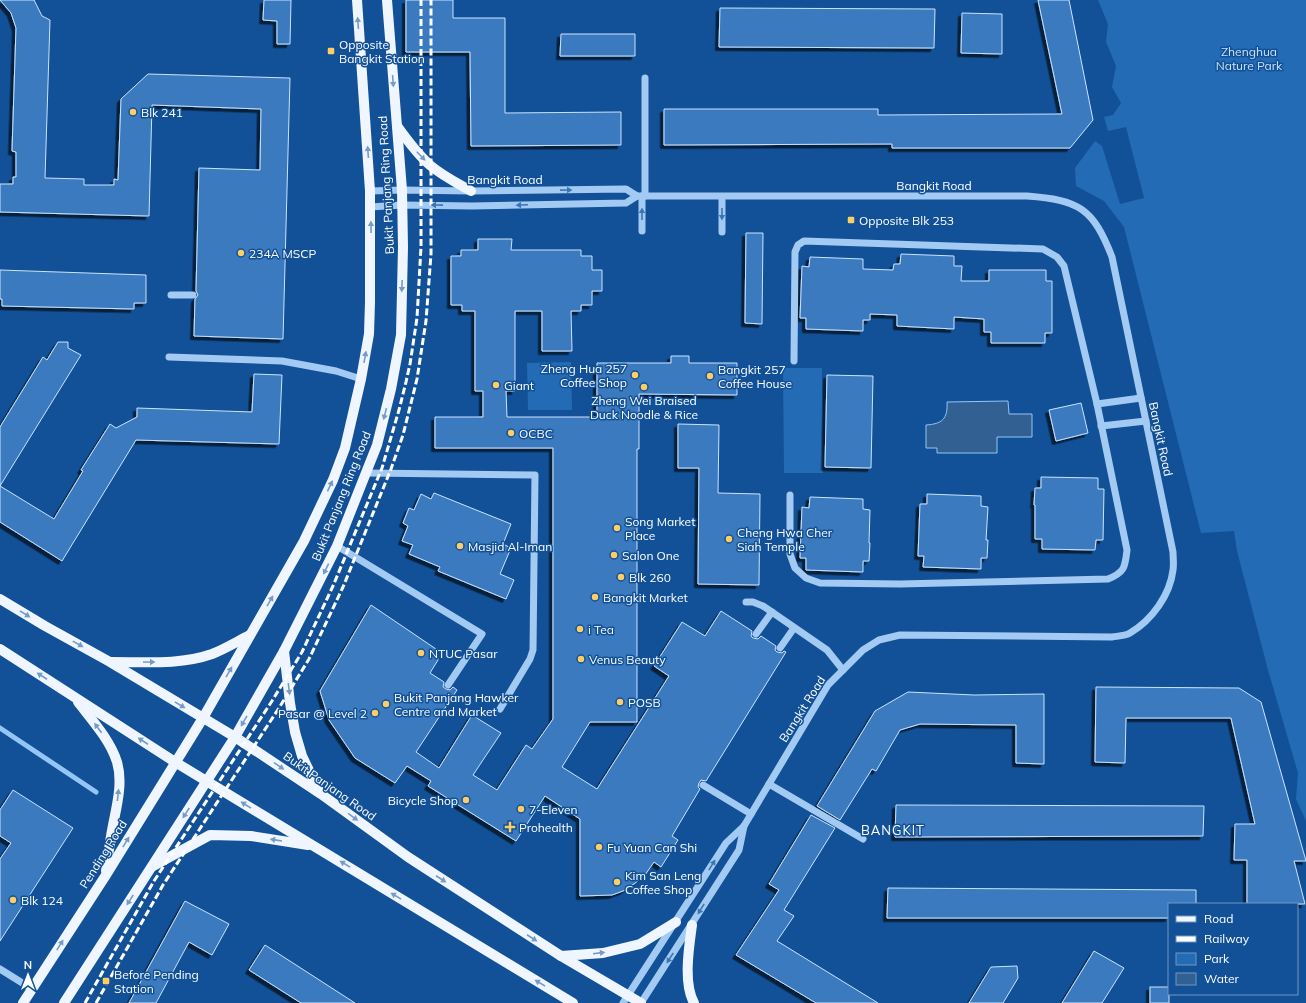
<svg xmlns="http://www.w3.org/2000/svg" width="1306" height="1003" font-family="Mulish,sans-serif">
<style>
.green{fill:#246bb6}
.water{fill:#326093;stroke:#94c5f7}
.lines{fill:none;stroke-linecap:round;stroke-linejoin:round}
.stream{stroke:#94c5f7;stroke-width:5}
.building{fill:#3a7abf;stroke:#cae3fd;filter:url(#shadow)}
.minor{stroke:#a2caf3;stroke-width:7}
.major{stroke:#eff6ff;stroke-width:10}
.rail{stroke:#fff;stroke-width:3;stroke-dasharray:7 3;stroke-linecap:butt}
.oneway{fill:#759bc6}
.oneway2{fill:#3d75b3}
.poi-dot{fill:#ffcd65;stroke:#125197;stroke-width:1.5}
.labels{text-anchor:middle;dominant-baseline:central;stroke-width:3;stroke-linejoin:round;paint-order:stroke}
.poi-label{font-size:12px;fill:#fff;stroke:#125197;text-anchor:start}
.park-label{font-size:12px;fill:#cae3fd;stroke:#125197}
.street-label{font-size:12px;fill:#fff;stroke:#125197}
.neighbourhood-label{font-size:13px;letter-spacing:1px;fill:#fff;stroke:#125197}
</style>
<defs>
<filter id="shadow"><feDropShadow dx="-3.5" dy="3.5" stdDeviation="0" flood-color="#0009"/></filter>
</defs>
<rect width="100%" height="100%" fill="#125197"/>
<g class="green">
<polygon points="1098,0 1306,0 1306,821 1296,799 1298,773 1268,670 1237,551 1234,531 1201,533 1124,227 1104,201 1076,186 1075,168 1095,141 1102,146 1120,204 1144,198 1126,127 1108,131 1104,117 1113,115 1121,103 1112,87 1116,66 1106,42 1108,24"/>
<polygon points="571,362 572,410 528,410 527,363"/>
<polygon points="783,368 822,368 823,473 784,473"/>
</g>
<path class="water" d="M1008,401L1009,414H1032V437H997V453H937V448H926V425C942,424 948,419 947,402Z"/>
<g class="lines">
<polyline class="stream" points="0,728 96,792"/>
</g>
<g class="building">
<polygon points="0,0 34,0 42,16 50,20 45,178 84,179 84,185 114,185 114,179 118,180 121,99 148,74 290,78 283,339 194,336 195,299 198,295 196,291 199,168 260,170 261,109 152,105 149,216 0,212 0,184 13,184 13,177 16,177 16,152 12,151 16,28 11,13"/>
<polygon points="264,0 291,0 290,44 277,44 277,21 263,20"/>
<polygon points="406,0 453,0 453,18 505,18 505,113 621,112 621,145 471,146 470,52 406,52"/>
<polygon points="1038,0 1069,0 1093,120 1070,148 892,148 892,144 664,145 664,109 878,109 878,115 1062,114"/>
<polygon points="720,8 935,9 934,48 719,47"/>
<polygon points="962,13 1002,14 1002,54 961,53"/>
<polygon points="561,34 635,34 635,56 560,56"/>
<polygon points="746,233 763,233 762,324 745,323"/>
<polygon points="478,239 512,239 511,250 581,250 581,256 592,256 592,270 602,270 602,291 592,291 592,305 581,305 581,311 571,311 572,351 542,351 542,311 515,311 515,391 506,391 507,417 597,417 597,363 671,363 671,356 689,356 689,363 737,363 737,395 639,394 639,449 637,449 637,722 590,722 562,767 597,789 669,676 654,666 682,622 705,636 721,611 752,631 751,636 753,638 758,639 761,636 776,646 775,650 777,652 782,653 784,651 786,652 706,781 701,780 699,783 698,787 700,789 672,836 678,840 661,867 654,862 645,875 634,884 623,891 612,895 580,896 580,819 545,796 516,841 428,786 431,781 407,766 395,783 355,758 329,720 320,691 371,605 436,649 438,660 430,673 444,682 443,687 446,689 450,690 453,687 457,690 416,752 439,768 472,715 501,733 473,775 497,790 526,745 532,749 553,719 553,448 435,448 435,417 483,417 483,391 475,391 475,311 462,311 462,305 451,305 451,256 461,256 461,250 478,250"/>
<polygon points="901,254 954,256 954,266 962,266 961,281 989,281 989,270 1046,270 1046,281 1052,281 1052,333 1045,333 1045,343 991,343 991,332 984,332 984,319 954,317 954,329 897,326 897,315 870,314 870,320 863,320 863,331 806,329 806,318 800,318 802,266 809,267 810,257 863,259 863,269 893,270 894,264 900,264"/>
<polygon points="0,270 146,275 146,303 134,303 134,309 2,306 2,299 0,299"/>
<polygon points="58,342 68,342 68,348 81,355 0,486 54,519 83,471 81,470 110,424 116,428 137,417 137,408 252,412 254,374 282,375 279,444 136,440 62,561 0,522 0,427 43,357 47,360"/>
<polygon points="827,375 873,376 871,468 825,467"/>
<polygon points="1081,403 1088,433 1056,441 1049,410"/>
<polygon points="678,424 719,425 718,493 760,494 759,585 698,584 699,468 678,468"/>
<polygon points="1041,477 1098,478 1098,489 1104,489 1103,540 1096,540 1095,550 1042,549 1042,539 1035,539 1035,505 1034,505 1035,488 1041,488"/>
<polygon points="434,493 511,524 503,544 511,548 500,574 514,580 506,599 438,571 440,567 409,554 413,545 402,541 408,526 403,523 409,508 414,510 421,494 431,499"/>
<polygon points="927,494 981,496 981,506 988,507 986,540 988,540 987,558 981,558 981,569 923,567 924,556 918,556 920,504 927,504"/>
<polygon points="810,497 863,499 863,509 870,510 869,543 870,543 869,561 863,561 863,572 806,570 806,558 800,558 802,507 809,508"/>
<polygon points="1096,687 1239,688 1261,702 1306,861 1294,861 1305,904 1247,904 1247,860 1234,860 1235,824 1255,824 1231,718 1126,718 1125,763 1095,762"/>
<polygon points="908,692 974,695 1044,694 1044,764 1016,763 1016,725 920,724 900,730 876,771 872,769 840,820 817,806 875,711"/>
<polygon points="13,790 73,828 0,941 0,859 11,843 0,836 0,810"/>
<polygon points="896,805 1204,806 1203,836 895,837"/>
<polygon points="811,815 835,828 784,910 794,916 777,941 878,1003 816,1003 736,955 779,890 769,884"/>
<polygon points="888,888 1196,890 1196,904 1169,904 1169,918 887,918"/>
<polygon points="185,901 229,924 212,955 189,942 156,1003 129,1003"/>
<polygon points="265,945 355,1003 301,1003 249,970"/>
<polygon points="1094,951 1124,968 1102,1003 1062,1003"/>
<polygon points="1017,966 1018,978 1003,1003 969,1003 991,967"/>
<rect x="1150" y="987" width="19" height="16"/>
</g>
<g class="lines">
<g class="minor">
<polyline points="645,78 645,196"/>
<polyline points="370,191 402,190 471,191 626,189 637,196"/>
<path d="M370,207L402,205L472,206L626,203L637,196H1027C1079,200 1093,208 1112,257L1173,552C1173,558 1174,564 1173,570C1170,595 1152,620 1130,633C1125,636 1118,636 1112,637L900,635L879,640L863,650L828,685L744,826L726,843L623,1003"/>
<polyline points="642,231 642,196"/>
<polyline points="722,232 722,197"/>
<polyline points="171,295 193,295"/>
<polyline points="169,357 282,361 336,371 361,379"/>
<polyline points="1097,404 1141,398"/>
<polyline points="1101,426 1146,421"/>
<polyline points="367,473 535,475 533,650 530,659 500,709"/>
<path d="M790,495V554L795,568L806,578L820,583L900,584L1108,579C1125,572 1125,567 1127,550L1097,404L1064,266L1057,257L1043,249L804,241L798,245L795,252L794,361"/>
<polyline points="337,546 482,634 448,685"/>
<polyline points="746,602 753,602 763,606 827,650 843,670"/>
<polyline points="756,634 772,612"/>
<polyline points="780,648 794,628"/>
<polyline points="769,784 863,839"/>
<polyline points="703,785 751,814"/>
<polyline points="0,969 32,989"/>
<polyline points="641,1003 739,850 744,826"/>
</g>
<g class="major">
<path d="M397,126C407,140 418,155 431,166C443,176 457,183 471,191"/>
<polyline points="0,599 45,626 110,662 235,737 321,794 408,857 561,956 641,1003"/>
<polyline points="0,649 175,762 573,1003"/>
<polyline points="284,651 290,703 295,732 302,756 320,793"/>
<path d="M112,662C145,662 181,665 212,654C225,649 238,641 250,635"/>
<path d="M78,702C92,720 110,740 117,762C123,782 117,805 113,825C110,840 108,856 106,871"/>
<polyline points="153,866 210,835 251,836 308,845"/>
<path d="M692,925C689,947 683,983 694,1003"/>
<polyline points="561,956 603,953 640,944 676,922"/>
<polyline points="23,1003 106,875 203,718 304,541 333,480 345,448 361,379 369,334 370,302 370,191 357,0"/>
<polyline points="64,1003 235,737 284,651 337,546 377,445 391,389 401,335 403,247 402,190 387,0"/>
</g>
<g class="rail">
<polyline points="85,1003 154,881 272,701 302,652 333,586 382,468 399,410 406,382 410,364 417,318 421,247 421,0"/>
<polyline points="96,1003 163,885 279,708 309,659 343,587 391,469 403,435 417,379 426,321 431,254 431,0"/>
</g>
</g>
<defs><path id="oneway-solid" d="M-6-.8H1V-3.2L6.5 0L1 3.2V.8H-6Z"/></defs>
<g class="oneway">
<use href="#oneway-solid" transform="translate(358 23) rotate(-94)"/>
<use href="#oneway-solid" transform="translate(393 81) rotate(86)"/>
<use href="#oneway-solid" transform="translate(368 152) rotate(-94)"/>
<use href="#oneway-solid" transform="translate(421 156) rotate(46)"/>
<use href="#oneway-solid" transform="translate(371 227) rotate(-91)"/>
<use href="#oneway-solid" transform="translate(402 286) rotate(92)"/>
<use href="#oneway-solid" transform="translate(365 357) rotate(-80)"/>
<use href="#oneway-solid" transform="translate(385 414) rotate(104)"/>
<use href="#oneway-solid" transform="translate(330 486) rotate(-65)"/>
<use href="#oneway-solid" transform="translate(326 569) rotate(116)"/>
<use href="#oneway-solid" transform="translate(270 601) rotate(-60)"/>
<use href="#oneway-solid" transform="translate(25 614) rotate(32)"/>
<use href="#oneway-solid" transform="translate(78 644) rotate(29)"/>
<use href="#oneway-solid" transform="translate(149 662)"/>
<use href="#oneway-solid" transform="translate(229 672) rotate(-60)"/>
<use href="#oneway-solid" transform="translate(42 676) rotate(-147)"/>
<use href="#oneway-solid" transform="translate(289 689) rotate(83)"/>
<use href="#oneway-solid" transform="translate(180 705) rotate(31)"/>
<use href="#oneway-solid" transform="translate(244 721) rotate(120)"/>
<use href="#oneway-solid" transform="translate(98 728) rotate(-127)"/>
<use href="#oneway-solid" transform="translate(143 741) rotate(-147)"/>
<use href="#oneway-solid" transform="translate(279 766) rotate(34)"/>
<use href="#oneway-solid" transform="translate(118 795) rotate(-84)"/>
<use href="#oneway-solid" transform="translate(246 805) rotate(-148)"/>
<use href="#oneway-solid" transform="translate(186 813) rotate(123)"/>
<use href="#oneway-solid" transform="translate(353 817) rotate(36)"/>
<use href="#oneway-solid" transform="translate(276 840) rotate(-171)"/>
<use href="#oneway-solid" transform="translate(126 842) rotate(-58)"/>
<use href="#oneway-solid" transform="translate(345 864) rotate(-149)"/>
<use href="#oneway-solid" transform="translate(441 879) rotate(33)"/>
<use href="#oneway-solid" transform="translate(396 896) rotate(-149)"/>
<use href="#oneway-solid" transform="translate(130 900) rotate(123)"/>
<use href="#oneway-solid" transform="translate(532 938) rotate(33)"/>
<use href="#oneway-solid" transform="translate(60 945) rotate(-58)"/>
<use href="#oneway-solid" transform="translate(599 953) rotate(-7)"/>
<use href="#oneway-solid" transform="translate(540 983) rotate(-149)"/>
</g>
<g class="oneway2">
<use href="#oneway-solid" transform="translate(566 190) rotate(-1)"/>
<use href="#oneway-solid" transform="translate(437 205) rotate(-179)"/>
<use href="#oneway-solid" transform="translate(522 205) rotate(178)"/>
<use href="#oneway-solid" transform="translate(642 214) rotate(-90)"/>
<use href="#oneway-solid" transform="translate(722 214) rotate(90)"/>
<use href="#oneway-solid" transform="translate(712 865) rotate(-58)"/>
<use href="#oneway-solid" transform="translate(701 909) rotate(122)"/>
<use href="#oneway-solid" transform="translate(670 958) rotate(123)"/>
</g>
<g class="poi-dot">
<rect x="327" y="47" width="8" height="8" rx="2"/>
<circle cx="133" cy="112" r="4"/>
<rect x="847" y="216" width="8" height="8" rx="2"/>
<circle cx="241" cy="253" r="4"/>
<circle cx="635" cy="375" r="4"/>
<circle cx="710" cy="376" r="4"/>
<circle cx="496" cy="385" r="4"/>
<circle cx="644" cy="387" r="4"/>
<circle cx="511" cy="433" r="4"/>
<circle cx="617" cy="528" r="4"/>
<circle cx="729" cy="539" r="4"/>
<circle cx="460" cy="546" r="4"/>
<circle cx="614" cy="555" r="4"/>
<circle cx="621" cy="577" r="4"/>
<circle cx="595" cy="597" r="4"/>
<circle cx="580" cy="629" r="4"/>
<circle cx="421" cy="653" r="4"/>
<circle cx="581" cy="659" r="4"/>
<circle cx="620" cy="702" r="4"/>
<circle cx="386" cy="704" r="4"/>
<circle cx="375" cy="713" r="4"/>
<circle cx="466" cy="800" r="4"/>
<circle cx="521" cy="809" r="4"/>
<path d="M508 821h4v4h4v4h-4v4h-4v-4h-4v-4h4z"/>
<circle cx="599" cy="847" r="4"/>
<circle cx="617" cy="882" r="4"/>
<circle cx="13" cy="900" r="4"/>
<rect x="102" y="977" width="8" height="8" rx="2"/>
</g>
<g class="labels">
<g class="poi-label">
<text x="339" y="44">Opposite<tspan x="339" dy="14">Bangkit Station</tspan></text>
<text x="141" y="112">Blk 241</text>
<text x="859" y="220">Opposite Blk 253</text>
<text x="249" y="253">234A MSCP</text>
<text x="627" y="368" text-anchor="end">Zheng Hua 257<tspan x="627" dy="14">Coffee Shop</tspan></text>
<text x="718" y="369">Bangkit 257<tspan x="718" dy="14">Coffee House</tspan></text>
<text x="504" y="385">Giant</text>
<text x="644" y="400" text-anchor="middle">Zheng Wei Braised<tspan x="644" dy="14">Duck Noodle &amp; Rice</tspan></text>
<text x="519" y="433">OCBC</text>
<text x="625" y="521">Song Market<tspan x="625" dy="14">Place</tspan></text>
<text x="737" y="532">Cheng Hwa Cher<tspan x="737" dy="14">Siah Temple</tspan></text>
<text x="468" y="546">Masjid Al-Iman</text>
<text x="622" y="555">Salon One</text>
<text x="629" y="577">Blk 260</text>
<text x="603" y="597">Bangkit Market</text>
<text x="588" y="629">i Tea</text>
<text x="429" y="653">NTUC Pasar</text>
<text x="589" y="659">Venus Beauty</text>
<text x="394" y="697">Bukit Panjang Hawker<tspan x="394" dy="14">Centre and Market</tspan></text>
<text x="628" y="702">POSB</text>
<text x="367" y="713" text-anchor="end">Pasar @ Level 2</text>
<text x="458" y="800" text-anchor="end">Bicycle Shop</text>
<text x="529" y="809">7-Eleven</text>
<text x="519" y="827">Prohealth</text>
<text x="607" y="847">Fu Yuan Can Shi</text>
<text x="625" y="875">Kim San Leng<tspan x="625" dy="14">Coffee Shop</tspan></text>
<text x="21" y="900">Blk 124</text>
<text x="114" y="974">Before Pending<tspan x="114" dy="14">Station</tspan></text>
</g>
<g class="park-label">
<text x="1249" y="51">Zhenghua<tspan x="1249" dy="14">Nature Park</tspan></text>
</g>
<g class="street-label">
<text x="505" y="179">Bangkit Road</text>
<text transform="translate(386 185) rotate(-93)">Bukit Panjang Ring Road</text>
<text x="934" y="185">Bangkit Road</text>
<text transform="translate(1161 439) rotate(78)">Bangkit Road</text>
<text transform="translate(341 496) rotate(-68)">Bukit Panjang Ring Road</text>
<text transform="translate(802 709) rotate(-58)">Bangkit Road</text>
<text transform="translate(330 786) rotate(35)">Bukit Panjang Road</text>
<text transform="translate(103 854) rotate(-58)">Pending Road</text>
</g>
<g class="neighbourhood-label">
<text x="893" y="830">BANGKIT</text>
</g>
</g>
<rect x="1168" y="903" width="130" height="92" fill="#125197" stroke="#7197c1"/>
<rect x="1176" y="916" width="20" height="6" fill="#eff6ff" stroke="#7197c1"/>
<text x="1204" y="923" font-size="12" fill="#ffffff">Road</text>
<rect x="1176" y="936" width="20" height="6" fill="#ffffff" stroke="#7197c1"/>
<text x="1204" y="943" font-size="12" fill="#ffffff">Railway</text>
<rect x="1176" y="953" width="20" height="12" fill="#246bb6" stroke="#7197c1"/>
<text x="1204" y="963" font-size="12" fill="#ffffff">Park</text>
<rect x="1176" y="973" width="20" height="12" fill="#326093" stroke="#7197c1"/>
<text x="1204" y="983" font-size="12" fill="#ffffff">Water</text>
<g transform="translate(28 975)" stroke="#125197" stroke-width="3" paint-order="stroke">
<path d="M0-3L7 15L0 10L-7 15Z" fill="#ffffff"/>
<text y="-6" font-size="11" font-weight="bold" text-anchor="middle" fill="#ffffff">N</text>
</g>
</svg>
